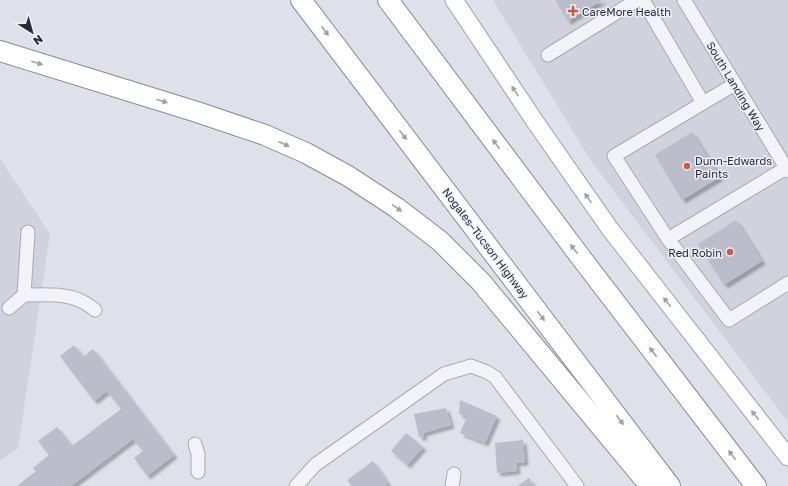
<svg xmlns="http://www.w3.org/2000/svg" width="788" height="486" font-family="'Golos Text',sans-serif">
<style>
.built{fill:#d1d2dd}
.building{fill:#bcbdcb;filter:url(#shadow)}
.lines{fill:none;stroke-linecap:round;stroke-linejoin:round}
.minor-casing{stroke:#a8a9b6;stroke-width:15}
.major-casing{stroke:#9ea1b4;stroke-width:19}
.highway-casing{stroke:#86899f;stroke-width:22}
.minor{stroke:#f2f2f7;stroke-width:13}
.major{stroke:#fff;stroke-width:17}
.highway{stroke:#fff;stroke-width:20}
.oneway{fill:#9e9fa9}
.poi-dot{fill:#cf5843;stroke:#efeff6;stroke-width:1.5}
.labels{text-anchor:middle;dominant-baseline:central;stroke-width:3;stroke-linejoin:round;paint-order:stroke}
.poi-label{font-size:11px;fill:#282940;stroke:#efeff6;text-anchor:start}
.street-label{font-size:11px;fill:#282940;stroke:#efeff6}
</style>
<defs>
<filter id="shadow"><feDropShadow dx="3.5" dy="3.5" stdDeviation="1" flood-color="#0004"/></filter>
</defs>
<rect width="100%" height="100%" fill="#dfe0e9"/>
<g class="built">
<polygon points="493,0 788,0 788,422 591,161"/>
<polygon points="0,159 50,234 18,448 0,461"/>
</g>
<g class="building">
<polygon points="555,0 603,0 568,21"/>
<polygon points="692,132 720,177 682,200 655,155"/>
<polygon points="736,220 762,261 724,285 698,244"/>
<polygon points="74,345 83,357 93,349 174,455 147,476 134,458 143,451 133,439 71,486 61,486 60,484 58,486 17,486 36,471 33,468 49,455 38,441 57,427 72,446 121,409 107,391 94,401 60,356"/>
<polygon points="460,400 497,416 485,443 460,433 467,417 459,414"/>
<polygon points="446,408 451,425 423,433 424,437 419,437 414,414"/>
<polygon points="406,433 423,447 407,465 391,451"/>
<polygon points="523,440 525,462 516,463 517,471 497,473 495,443"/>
<polygon points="373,461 388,483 384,486 352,486 347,480"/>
<polygon points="529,478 534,486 517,486"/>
</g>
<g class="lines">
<g class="minor-casing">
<g id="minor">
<polyline points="643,0 703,103"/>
<polyline points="684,0 788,171"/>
<polyline points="548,55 637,0"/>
<polyline points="735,84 614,156 668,239 729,320 788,283"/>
<polyline points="668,239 786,168"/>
<polyline points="24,295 28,232"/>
<path d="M9,308L24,295C42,295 65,293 81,301C86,303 91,307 95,310"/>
<polyline points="195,444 198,454 198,472"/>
<polyline points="296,486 315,465 444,374 471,366 487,372 495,377 577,486"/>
<polyline points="452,486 454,474"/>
</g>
</g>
<g class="major-casing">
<polyline id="major" points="454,0 536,123 610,229 788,457"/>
</g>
<g class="highway-casing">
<g id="highway">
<polyline points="301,0 670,486"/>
<polyline points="388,0 582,259 756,486"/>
<polyline points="0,51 197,112 265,135 306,153 348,176 397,208 440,241 481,282 650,486"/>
</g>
</g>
<use href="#minor" class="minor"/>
<use href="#major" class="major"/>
<use href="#highway" class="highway"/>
</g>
<defs><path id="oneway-solid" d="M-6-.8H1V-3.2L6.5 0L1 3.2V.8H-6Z"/></defs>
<g class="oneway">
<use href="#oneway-solid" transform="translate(325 31) rotate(53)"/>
<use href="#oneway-solid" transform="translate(37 63) rotate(17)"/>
<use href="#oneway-solid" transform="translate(515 91) rotate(-124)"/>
<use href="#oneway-solid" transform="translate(162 101) rotate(17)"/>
<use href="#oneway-solid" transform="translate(403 135) rotate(53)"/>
<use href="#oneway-solid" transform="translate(284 144) rotate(24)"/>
<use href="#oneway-solid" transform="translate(496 144) rotate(-127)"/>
<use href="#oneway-solid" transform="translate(588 198) rotate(-125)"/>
<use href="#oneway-solid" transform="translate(397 208) rotate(35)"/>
<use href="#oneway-solid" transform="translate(574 249) rotate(-127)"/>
<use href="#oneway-solid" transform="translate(667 302) rotate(-128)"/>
<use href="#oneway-solid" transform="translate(541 316) rotate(53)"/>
<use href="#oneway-solid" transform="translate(653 352) rotate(-127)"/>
<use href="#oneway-solid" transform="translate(755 415) rotate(-128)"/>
<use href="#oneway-solid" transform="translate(620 420) rotate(53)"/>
<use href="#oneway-solid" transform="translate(732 455) rotate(-127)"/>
</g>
<g class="poi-dot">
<path d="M571 5h4v4h4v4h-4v4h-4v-4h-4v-4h4z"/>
<circle cx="687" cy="166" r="4"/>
<circle cx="730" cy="252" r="4"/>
</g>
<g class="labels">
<g class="poi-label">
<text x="582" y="11">CareMore Health</text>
<text x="695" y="160">Dunn-Edwards<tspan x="695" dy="13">Paints</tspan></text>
<text x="722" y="252" text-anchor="end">Red Robin</text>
</g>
<g class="street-label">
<text transform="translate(736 86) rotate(59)">South Landing Way</text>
<text transform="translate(486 243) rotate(53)">Nogales–Tucson Highway</text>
</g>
</g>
<g transform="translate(32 32) rotate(143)" stroke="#efeff6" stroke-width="3" paint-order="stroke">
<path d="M0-3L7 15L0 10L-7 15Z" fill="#282940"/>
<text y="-6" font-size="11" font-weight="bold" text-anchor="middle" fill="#282940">N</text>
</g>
</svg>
